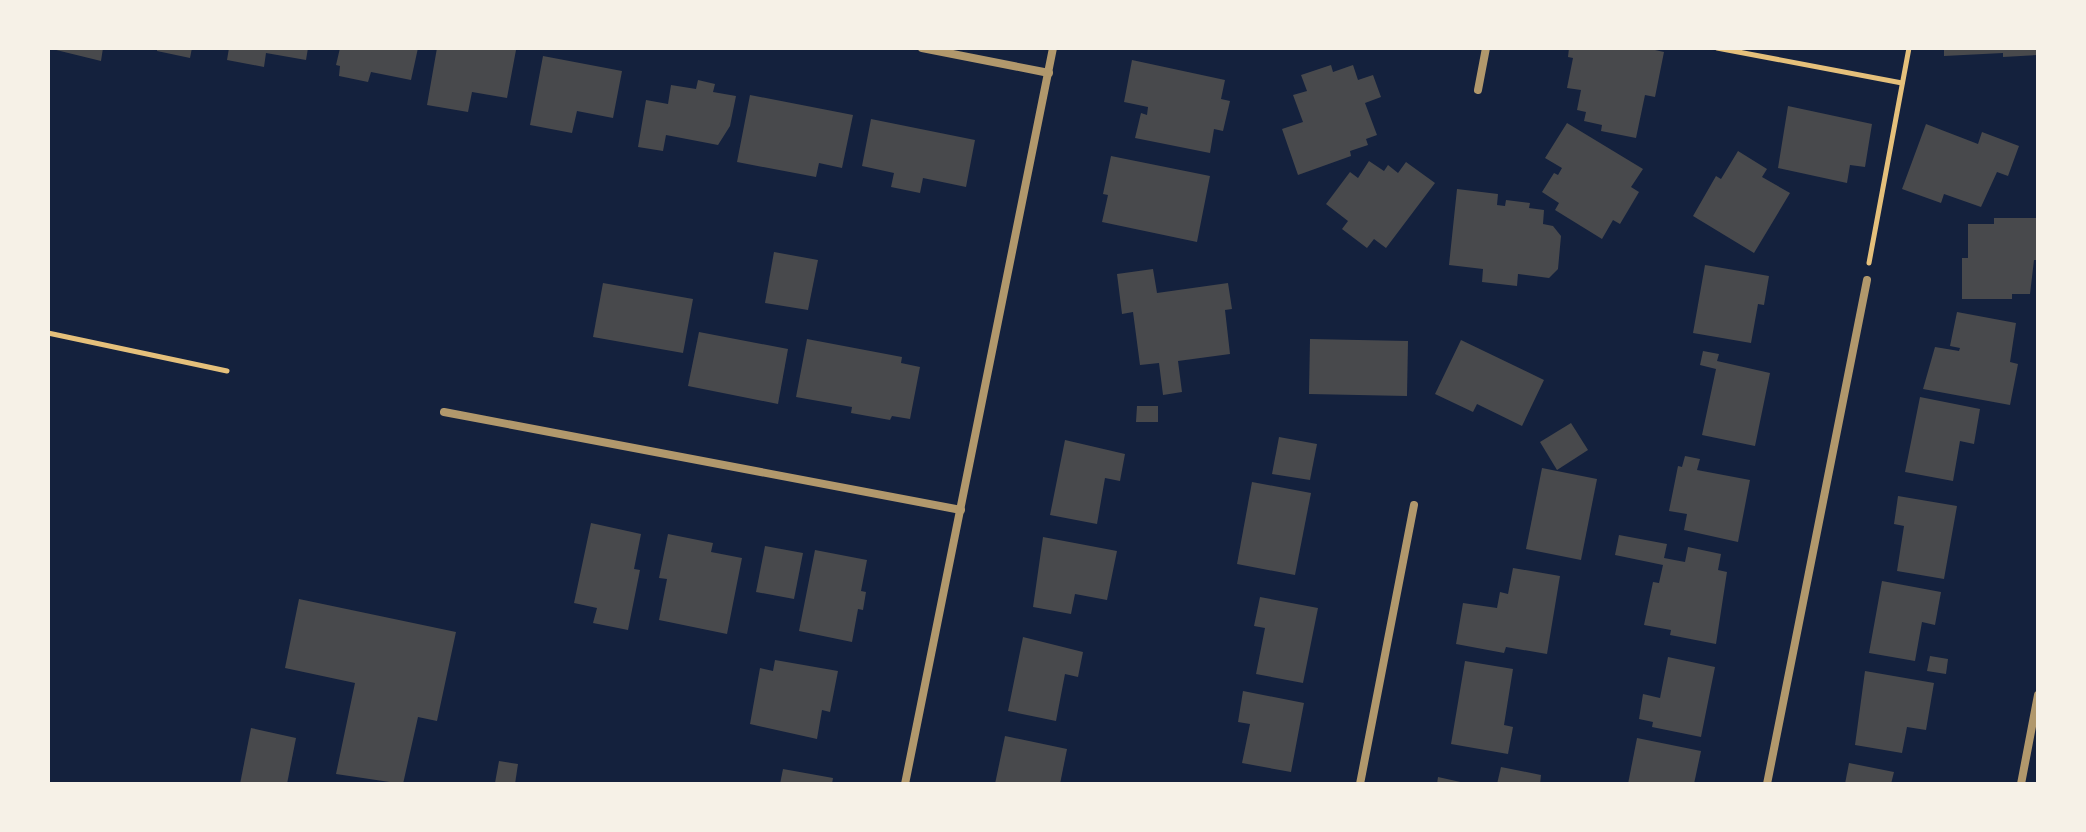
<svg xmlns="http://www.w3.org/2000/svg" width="2086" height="832" font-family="Rubik,sans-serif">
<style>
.building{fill:#48494c}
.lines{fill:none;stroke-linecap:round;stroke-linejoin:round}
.path{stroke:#e5c07b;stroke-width:5}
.minor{stroke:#b1986c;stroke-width:8}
</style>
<rect width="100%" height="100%" fill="#14213d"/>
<g class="building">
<polygon points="48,48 103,48 101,61"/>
<polygon points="157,48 192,48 190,58 157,51"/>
<polygon points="229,48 308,48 306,60 266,53 264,67 227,60"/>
<polygon points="340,48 418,48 411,80 371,72 368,82 339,76 340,66 336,65"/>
<polygon points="437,48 516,50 507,98 472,92 468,112 427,105"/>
<polygon points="1569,48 1646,48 1664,52 1655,97 1645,95 1636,138 1601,131 1602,125 1584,121 1586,112 1577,110 1581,90 1567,88 1573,58 1568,57"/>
<polygon points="1944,48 2038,48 2038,55 2003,57 2003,53 1944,56"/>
<polygon points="543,56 622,71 613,118 577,111 572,133 530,125"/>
<polygon points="1132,60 1225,80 1221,99 1230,101 1223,131 1214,129 1210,153 1135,138 1141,113 1147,115 1148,107 1124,102"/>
<polygon points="1331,65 1333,72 1353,65 1358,80 1373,75 1381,97 1365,103 1377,135 1366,139 1368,145 1350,151 1351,156 1298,175 1282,129 1303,122 1293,95 1307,91 1301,75"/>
<polygon points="698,80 715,84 713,92 736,96 730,126 718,145 666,135 663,151 638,147 646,100 668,104 671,85 696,89"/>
<polygon points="750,95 853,115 842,168 819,163 816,177 737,162"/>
<polygon points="1788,106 1872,124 1865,167 1850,165 1847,183 1778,168"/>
<polygon points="871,119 975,140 966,187 923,178 920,193 891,187 894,173 862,166"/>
<polygon points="1567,123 1643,169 1631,187 1639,192 1620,224 1613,220 1602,239 1555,210 1559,203 1542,192 1554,173 1558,175 1562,168 1545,158"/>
<polygon points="1926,124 1978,144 1982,132 2019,146 2008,176 1997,172 1981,207 1944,194 1941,203 1902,189"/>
<polygon points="1738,151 1767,169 1762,177 1790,193 1754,253 1693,216 1716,176 1721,179"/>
<polygon points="1111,156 1210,176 1197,242 1102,222 1108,195 1103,194"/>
<polygon points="1369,161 1384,171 1388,165 1398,173 1406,162 1435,183 1386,248 1374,239 1367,248 1342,229 1348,221 1326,204 1350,172 1358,178"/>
<polygon points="1457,189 1498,194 1497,205 1505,206 1506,200 1530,203 1529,208 1544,210 1543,224 1553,226 1561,236 1558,269 1549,278 1518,274 1517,286 1482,282 1483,269 1449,265"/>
<polygon points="1994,218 2038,218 2038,260 2034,260 2030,294 2012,294 2012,299 1962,299 1962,258 1968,258 1968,224 1994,224"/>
<polygon points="774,252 818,260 808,310 765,303"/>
<polygon points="1705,265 1769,276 1764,305 1758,304 1751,343 1693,333"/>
<polygon points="1153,269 1157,293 1228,283 1232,309 1225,310 1230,354 1178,361 1182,392 1163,395 1159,363 1140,365 1133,312 1122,314 1117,274"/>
<polygon points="603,283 693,299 683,353 593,337"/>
<polygon points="1957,312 2016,323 2010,362 2018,364 2010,405 1923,389 1935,347 1959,351 1960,348 1950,346"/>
<polygon points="699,332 788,349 778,404 688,386"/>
<polygon points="807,339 902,357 901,363 920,367 910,419 892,416 890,420 851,413 852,407 796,397"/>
<polygon points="1310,339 1408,341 1407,396 1309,394"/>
<polygon points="1461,340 1544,380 1522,426 1477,404 1473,412 1435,394"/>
<polygon points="1703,351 1719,354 1717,361 1770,373 1755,446 1702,435 1716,369 1700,365"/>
<polygon points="1920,397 1980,409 1974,444 1960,441 1953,481 1905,472"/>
<polygon points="1137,406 1158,406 1158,422 1136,422"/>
<polygon points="1571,423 1588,450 1557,470 1540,442"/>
<polygon points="1279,437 1317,444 1310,480 1272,474"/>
<polygon points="1065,440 1125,454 1120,481 1105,478 1097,524 1050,515"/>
<polygon points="1685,456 1700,459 1697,470 1750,480 1738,542 1684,530 1687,514 1669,511 1678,466 1682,467"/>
<polygon points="1542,468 1597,479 1581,560 1526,549"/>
<polygon points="1252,482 1311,493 1295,575 1237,564"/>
<polygon points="1898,496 1957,506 1944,579 1897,571 1904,526 1894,524"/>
<polygon points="591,523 641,534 634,569 640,570 628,630 593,623 597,608 574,603"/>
<polygon points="668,534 713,543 711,552 742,558 727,634 659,620 667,579 659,578"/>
<polygon points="1619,535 1667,544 1664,558 1685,562 1688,547 1721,554 1718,570 1727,572 1716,644 1670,635 1671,630 1644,625 1653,582 1659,583 1663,565 1615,555"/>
<polygon points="1043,537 1117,551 1107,600 1075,594 1071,614 1033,607"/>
<polygon points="765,546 803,553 794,599 756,592"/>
<polygon points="815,550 867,560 861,591 866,592 863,610 858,609 852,642 799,631"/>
<polygon points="1513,568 1560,576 1547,654 1506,647 1504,653 1456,644 1463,603 1497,608 1500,592 1508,594"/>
<polygon points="1882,581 1941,592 1935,625 1922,622 1915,661 1869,653"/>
<polygon points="1260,597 1318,608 1303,683 1256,674 1265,628 1254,626"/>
<polygon points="299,599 456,632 437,721 418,717 403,784 336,774 355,683 285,668"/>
<polygon points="1023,637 1083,652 1078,677 1065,674 1056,721 1008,711"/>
<polygon points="1930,656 1948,659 1946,674 1927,671"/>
<polygon points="1668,657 1715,667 1701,737 1652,727 1653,722 1639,719 1643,694 1660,698"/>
<polygon points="775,660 838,671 830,712 822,710 817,739 750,724 760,668 773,671"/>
<polygon points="1465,661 1513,669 1504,725 1513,727 1508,754 1451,744"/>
<polygon points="1865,671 1934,683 1926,730 1907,727 1902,753 1855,745"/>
<polygon points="1243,691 1304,703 1291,772 1242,763 1250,724 1238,722"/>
<polygon points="251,728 296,738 287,784 240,784"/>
<polygon points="1005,736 1067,749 1060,784 995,784"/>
<polygon points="1637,738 1701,751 1694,784 1628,784"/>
<polygon points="499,761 518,764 515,784 495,783"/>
<polygon points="1849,763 1894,772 1891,784 1845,784"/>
<polygon points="1501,767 1541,775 1540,784 1497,784"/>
<polygon points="783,769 833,778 832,784 780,784"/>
<polygon points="1438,777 1465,783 1465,784 1437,784"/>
</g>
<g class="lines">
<g class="path">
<polyline points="1717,48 1902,83"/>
<polyline points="1869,263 1909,48"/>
<polyline points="48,333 227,371"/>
</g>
<g class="minor">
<polyline points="922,48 1049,73"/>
<polyline points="1478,90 1486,48"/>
<polyline points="444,412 961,510"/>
<polyline points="905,784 1053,48"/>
<polyline points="1360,784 1414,505"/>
<polyline points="1767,784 1867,280"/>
<polyline points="2021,784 2038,695"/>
</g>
</g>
<rect width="2086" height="832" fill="none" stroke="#f6f1e7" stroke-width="100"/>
</svg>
